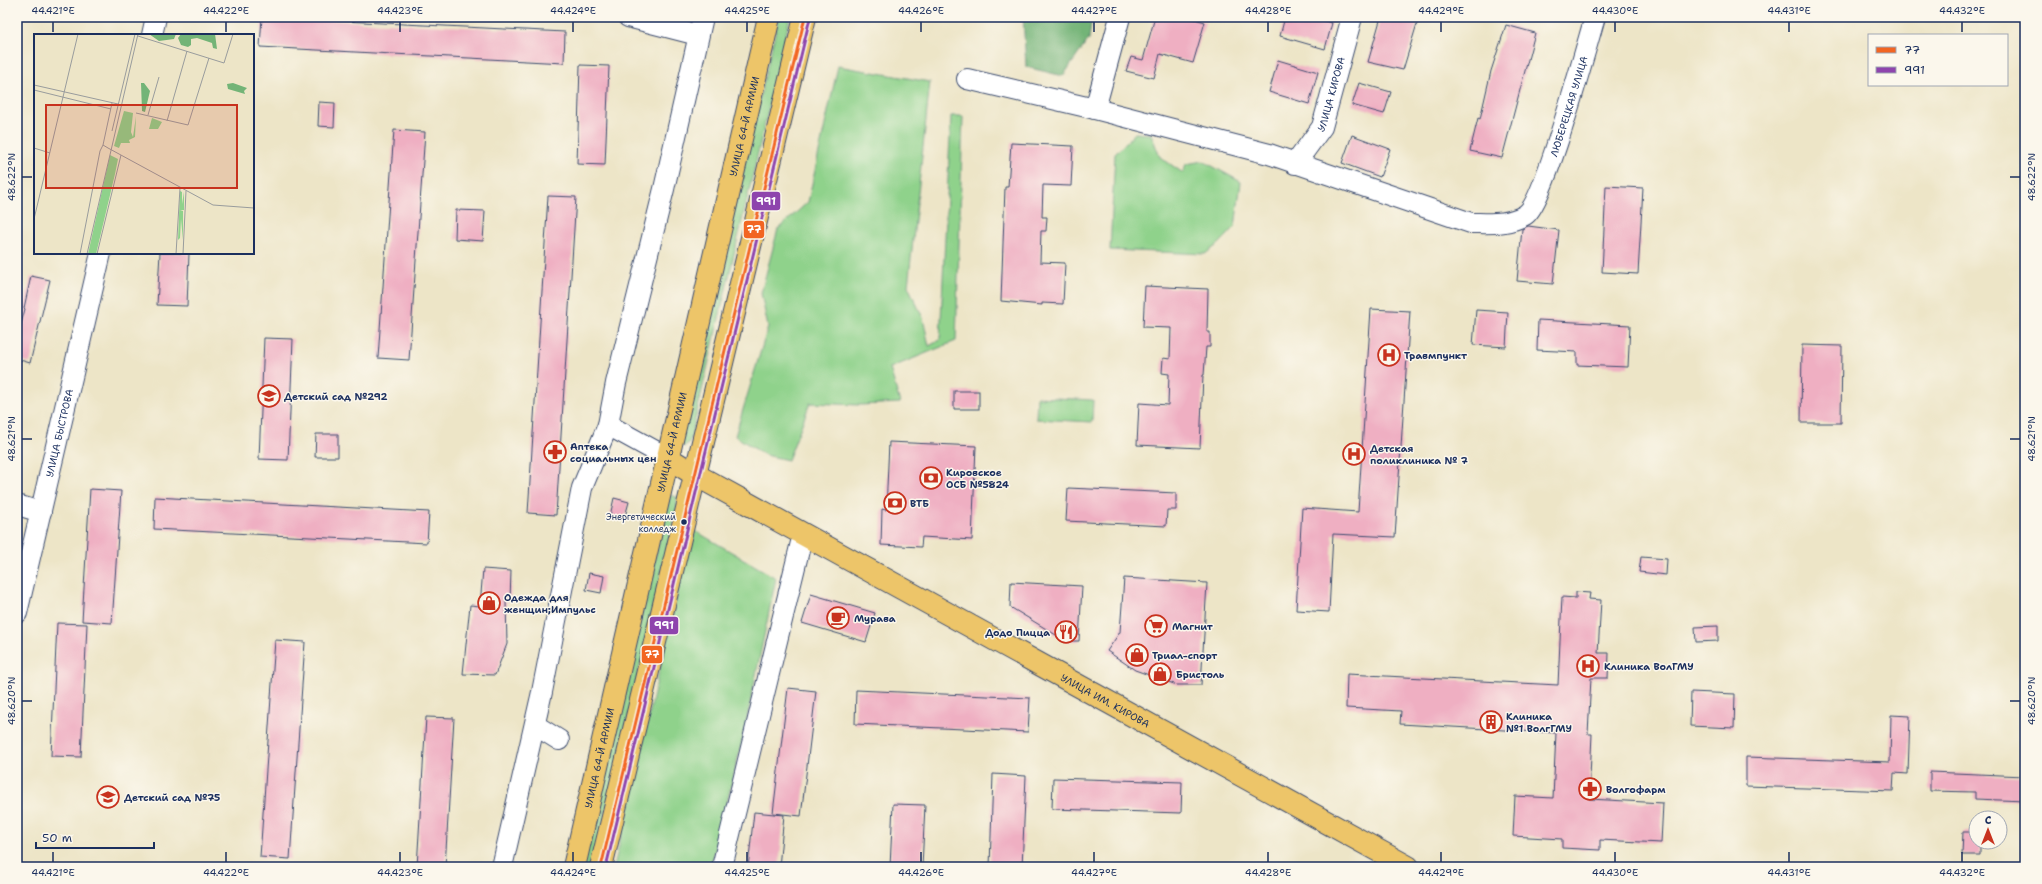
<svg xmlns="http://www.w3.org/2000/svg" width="2042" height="884" font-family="'Shantell Sans',sans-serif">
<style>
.green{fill:#8fd28b;stroke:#558074}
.forest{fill:#73b477;stroke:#47726a}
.building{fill:#efafc2}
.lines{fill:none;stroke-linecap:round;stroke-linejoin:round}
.minor-casing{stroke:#3a4a6e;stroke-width:22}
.major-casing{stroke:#3a4a6e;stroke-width:24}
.highway-casing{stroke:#3a4a6e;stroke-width:24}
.minor{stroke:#fff;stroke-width:20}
.major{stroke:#edc569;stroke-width:22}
.highway{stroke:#edc569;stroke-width:22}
.bus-1-casing{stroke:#fbf7ec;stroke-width:6}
.bus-2-casing{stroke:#fbf7ec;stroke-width:6}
.bus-1{stroke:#f26522;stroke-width:3}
.bus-2{stroke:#8e44ad;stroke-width:3}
.ticks{fill:none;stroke:#1b2f5e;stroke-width:1.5}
.bus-dot{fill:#1b2f5e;stroke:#fbf7ec;stroke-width:1.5}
.labels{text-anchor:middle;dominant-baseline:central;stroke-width:3;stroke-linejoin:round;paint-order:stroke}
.bus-label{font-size:9px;fill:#1b2f5e;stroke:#fbf7ec;text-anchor:end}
.street-label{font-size:10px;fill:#1b2f5e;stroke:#fbf7ec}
.poi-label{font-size:10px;font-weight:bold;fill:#1b2f5e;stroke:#fbf7ec;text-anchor:start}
.inset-road{fill:none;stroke:#999c9d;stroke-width:1}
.view{fill:#c8321e;fill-opacity:0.15;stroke:#c8321e;stroke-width:2}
.inset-edge{fill:none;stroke:#1b2f5e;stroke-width:2}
.line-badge{stroke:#fbf7ec;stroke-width:1.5}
.badge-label{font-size:11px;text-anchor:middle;font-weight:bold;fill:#fff}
.neatline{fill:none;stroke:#1b2f5e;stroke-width:1.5}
.ticks-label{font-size:10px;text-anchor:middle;fill:#1b2f5e}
</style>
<rect width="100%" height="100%" fill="#fbf7ec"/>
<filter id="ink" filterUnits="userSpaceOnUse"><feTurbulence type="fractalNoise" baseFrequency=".025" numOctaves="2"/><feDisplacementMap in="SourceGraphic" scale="8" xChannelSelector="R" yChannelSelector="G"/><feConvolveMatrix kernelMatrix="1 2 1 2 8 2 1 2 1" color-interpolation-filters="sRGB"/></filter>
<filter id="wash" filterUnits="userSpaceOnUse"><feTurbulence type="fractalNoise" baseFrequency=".012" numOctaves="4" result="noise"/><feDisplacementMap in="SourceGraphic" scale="16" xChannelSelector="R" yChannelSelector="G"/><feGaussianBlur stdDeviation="0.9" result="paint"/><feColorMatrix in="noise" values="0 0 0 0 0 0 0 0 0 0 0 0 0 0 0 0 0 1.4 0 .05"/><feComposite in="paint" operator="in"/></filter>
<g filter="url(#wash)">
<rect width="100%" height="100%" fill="#ede5c7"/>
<g class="green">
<polygon points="779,17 790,17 690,441 684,447 679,439"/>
<polygon points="838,66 930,82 908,286 923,318 929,346 940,340 951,116 963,116 956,341 890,368 900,403 860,405 810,403 788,460 765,455 735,436 768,327 761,293 778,229 808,202"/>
<polygon points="1135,133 1151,134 1160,157 1183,173 1186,164 1203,161 1241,182 1235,227 1220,243 1205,254 1110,250 1115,154"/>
<polygon points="1037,397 1093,400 1092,422 1036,419"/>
<polygon points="670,495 677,497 677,507 593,867 581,867"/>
<polygon points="692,529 776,578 744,733 711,867 614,867"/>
</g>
<polygon class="forest" points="1023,17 1092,17 1089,39 1063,76 1026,67"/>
<g id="blocks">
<g class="building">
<polygon points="262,17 565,32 564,63 260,47"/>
<polygon points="1155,17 1188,17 1205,22 1193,63 1160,54 1154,78 1126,71 1131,57 1143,60"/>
<polygon points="1285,17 1310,17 1332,23 1325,49 1280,36"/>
<polygon points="1381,17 1419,17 1403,70 1368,62"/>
<polygon points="1506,25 1535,33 1502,158 1470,151 1478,118 1480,119 1491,71"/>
<polygon points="1278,60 1318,72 1309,104 1269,92"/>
<polygon points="580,65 609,66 605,165 577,164"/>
<polygon points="1359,83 1391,92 1384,114 1352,105"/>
<polygon points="319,102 335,103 334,127 318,126"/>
<polygon points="394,130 425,132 409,360 378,358"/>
<polygon points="1352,135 1390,149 1380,177 1342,163"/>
<polygon points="1011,143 1073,146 1071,186 1043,185 1042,217 1047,217 1046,231 1041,231 1040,262 1065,263 1063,304 1042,303 1042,305 1001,301 1005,187 1008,187"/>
<polygon points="1606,186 1643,188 1638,274 1602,272"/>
<polygon points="548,196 576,197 556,515 528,513"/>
<polygon points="456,210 485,211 483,241 455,239"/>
<polygon points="1528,226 1559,230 1553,284 1517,281 1522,229"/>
<polygon points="160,253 189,253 187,306 157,305"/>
<polygon points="31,276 50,280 30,363 17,359 17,339 25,309 24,308"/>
<polygon points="1145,286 1208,289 1207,332 1210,332 1210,347 1206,347 1204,375 1203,375 1200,448 1137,445 1139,403 1168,405 1169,374 1162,373 1163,358 1170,359 1171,328 1143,327"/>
<polygon points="1371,309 1410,311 1395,537 1333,534 1329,612 1296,610 1302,508 1358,512"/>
<polygon points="1476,310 1508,312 1506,347 1473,345"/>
<polygon points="1538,320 1630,325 1628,367 1577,365 1577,352 1537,350"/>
<polygon points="264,338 293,339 288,460 259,459"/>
<polygon points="1802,345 1842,346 1841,423 1801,423"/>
<rect x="954" y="391" width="25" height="18"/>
<polygon points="316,434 338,434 338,457 315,457"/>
<polygon points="889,442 976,446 972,540 922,537 921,547 881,545 882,509 886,510"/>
<polygon points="1068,488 1176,493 1176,510 1167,510 1166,526 1066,521"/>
<polygon points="90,489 121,491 112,623 82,621"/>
<polygon points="155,497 429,512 427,543 154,529"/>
<polygon points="614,498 629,502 624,520 610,516"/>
<polygon points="1641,557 1667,559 1666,575 1639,572"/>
<polygon points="483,569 511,571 510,601 506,601 507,644 495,675 463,674 470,605 480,606"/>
<polygon points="589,573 604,576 601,593 586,590"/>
<polygon points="1124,578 1207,583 1201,685 1177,685 1135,670 1107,651 1120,632"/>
<polygon points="1011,582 1082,586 1079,641 1066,641 1010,607"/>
<polygon points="1576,592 1590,593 1589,599 1601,600 1598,653 1609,653 1608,678 1591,678 1588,734 1592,734 1589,799 1663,803 1661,843 1600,840 1600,850 1562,848 1562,839 1513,836 1515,796 1553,798 1556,733 1400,724 1401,711 1346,708 1347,674 1558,685 1562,597 1576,598"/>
<polygon points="811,594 875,613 866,642 802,623"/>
<polygon points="57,623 87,624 81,757 51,756"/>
<polygon points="1718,626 1718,641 1696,642 1695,627"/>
<polygon points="275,640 305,642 290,859 260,857"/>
<polygon points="788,688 816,691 801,816 773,813"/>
<polygon points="856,690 1030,698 1028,732 855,724"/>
<polygon points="1691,692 1735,694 1734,728 1690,726"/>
<polygon points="1891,715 1910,716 1908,774 1894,773 1893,791 1746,786 1746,757 1890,762"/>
<polygon points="426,717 454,718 445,867 417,867"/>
<polygon points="1930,772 2025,776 2025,801 1975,799 1975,792 1930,791"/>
<polygon points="993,774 1026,776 1022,867 990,867"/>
<polygon points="1053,778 1182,782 1181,813 1052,809"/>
<polygon points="893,804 925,805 922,867 890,867"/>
<polygon points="754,812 784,815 779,867 748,867"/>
<polygon points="1963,832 1976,832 1976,842 1980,842 1980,855 1962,855"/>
</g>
</g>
</g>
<g filter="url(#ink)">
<use href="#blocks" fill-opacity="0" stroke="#3a4a6e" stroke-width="1"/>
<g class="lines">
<g class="minor-casing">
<g id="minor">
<polyline points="628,17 698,35"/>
<polyline points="152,35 156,17"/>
<path id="s1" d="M967,79L1095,109L1269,154L1471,223C1490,223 1508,225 1525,215C1544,204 1586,47 1595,17"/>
<polyline points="1095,109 1120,17"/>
<path id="s2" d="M1295,164L1322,127L1352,17"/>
<polyline points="608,425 616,383 664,189 703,17"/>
<polyline points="17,505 41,512"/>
<path id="s3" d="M17,613L101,253"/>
<polyline points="535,725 559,740"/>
<polyline points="502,867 542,692 582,488 608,425 668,458"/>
<polyline points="722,867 803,534"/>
</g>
</g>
<g class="major-casing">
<g id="major">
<path id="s4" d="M668,458L694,474L1408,867"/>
</g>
</g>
<g class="highway-casing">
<g id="highway">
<path id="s5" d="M574,867L769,17"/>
<polyline points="601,867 805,17"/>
</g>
</g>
<use href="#minor" class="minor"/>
<use href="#major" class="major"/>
<use href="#highway" class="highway"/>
<g class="bus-1-casing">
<polyline id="bus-1" points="601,867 805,17"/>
</g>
<g class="bus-2-casing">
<polyline id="bus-2" points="606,867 810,18"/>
</g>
<use href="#bus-1" class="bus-1"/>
<use href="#bus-2" class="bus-2"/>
</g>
</g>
<path class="ticks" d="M53,22V32M226,22V32M400,22V32M573,22V32M747,22V32M921,22V32M1094,22V32M1268,22V32M1441,22V32M1615,22V32M1789,22V32M1962,22V32M22,177H32M2010,177H2020M22,439H32M2010,439H2020M22,701H32M2010,701H2020M53,852V862M226,852V862M400,852V862M573,852V862M747,852V862M921,852V862M1094,852V862M1268,852V862M1441,852V862M1615,852V862M1789,852V862M1962,852V862"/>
<defs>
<g id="hospital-ring" transform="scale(1.15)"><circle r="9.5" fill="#fbf7ec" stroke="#c8321e" stroke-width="1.5"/><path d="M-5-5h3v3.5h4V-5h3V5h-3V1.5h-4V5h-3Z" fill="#c8321e"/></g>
<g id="school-ring" transform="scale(1.15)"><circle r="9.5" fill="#fbf7ec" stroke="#c8321e" stroke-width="1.5"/><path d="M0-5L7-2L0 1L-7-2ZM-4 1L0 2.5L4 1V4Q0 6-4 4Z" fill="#c8321e"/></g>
<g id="pharmacy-ring" transform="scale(1.15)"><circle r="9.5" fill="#fbf7ec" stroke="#c8321e" stroke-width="1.5"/><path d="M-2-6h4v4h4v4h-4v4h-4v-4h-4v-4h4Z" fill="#c8321e"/></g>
<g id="bank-ring" transform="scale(1.15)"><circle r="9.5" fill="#fbf7ec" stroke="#c8321e" stroke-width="1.5"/><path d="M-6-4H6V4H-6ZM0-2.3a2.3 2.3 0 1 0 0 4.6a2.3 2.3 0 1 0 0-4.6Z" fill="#c8321e"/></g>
<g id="shop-ring" transform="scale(1.15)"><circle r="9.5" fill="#fbf7ec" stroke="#c8321e" stroke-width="1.5"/><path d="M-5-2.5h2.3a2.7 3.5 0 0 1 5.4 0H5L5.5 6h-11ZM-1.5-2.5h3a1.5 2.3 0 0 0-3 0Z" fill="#c8321e"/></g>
<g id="cafe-ring" transform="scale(1.15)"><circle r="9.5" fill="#fbf7ec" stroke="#c8321e" stroke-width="1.5"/><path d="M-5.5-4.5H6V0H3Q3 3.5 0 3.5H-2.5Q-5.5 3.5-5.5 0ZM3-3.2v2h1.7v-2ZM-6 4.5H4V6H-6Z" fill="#c8321e"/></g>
<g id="supermarket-ring" transform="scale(1.15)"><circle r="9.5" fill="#fbf7ec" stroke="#c8321e" stroke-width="1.5"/><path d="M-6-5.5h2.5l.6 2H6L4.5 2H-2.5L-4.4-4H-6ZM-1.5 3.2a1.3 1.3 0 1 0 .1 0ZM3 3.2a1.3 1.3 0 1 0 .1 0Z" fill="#c8321e"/></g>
<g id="restaurant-ring" transform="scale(1.15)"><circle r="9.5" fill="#fbf7ec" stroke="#c8321e" stroke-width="1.5"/><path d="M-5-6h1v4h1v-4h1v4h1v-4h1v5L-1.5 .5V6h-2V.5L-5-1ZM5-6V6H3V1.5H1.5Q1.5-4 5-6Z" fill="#c8321e"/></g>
<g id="building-ring" transform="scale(1.15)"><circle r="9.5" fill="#fbf7ec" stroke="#c8321e" stroke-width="1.5"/><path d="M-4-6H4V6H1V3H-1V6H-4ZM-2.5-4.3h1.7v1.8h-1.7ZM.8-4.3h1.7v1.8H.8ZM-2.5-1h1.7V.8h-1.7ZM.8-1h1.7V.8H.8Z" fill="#c8321e"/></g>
</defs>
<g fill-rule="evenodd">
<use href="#hospital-ring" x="1389" y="355"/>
<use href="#school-ring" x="269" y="396"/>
<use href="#pharmacy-ring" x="555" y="452"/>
<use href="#hospital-ring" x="1354" y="454"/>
<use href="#bank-ring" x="931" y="478"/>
<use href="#bank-ring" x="895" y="503"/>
<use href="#shop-ring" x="489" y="603"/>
<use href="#cafe-ring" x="838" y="618"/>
<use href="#supermarket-ring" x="1156" y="626"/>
<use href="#restaurant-ring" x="1066" y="632"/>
<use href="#shop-ring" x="1137" y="655"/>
<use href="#hospital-ring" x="1588" y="666"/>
<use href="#shop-ring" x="1160" y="674"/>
<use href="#building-ring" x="1491" y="722"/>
<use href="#pharmacy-ring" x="1590" y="789"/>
<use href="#school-ring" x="108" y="797"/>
</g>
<circle class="bus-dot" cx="684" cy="522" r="3.5"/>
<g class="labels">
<g class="bus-label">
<text x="676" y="517">Энергетический<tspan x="676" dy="12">колледж</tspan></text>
</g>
<g class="street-label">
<text stroke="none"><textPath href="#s2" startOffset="80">УЛИЦА КИРОВА</textPath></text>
<text stroke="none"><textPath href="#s1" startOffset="698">ЛЮБЕРЕЦКАЯ УЛИЦА</textPath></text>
<text stroke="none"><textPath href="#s5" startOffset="760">УЛИЦА 64-Й АРМИИ</textPath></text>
<text stroke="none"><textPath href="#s3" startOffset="185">УЛИЦА БЫСТРОВА</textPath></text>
<text stroke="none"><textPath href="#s5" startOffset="436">УЛИЦА 64-Й АРМИИ</textPath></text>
<text stroke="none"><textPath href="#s4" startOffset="500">УЛИЦА ИМ. КИРОВА</textPath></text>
<text stroke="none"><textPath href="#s5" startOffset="112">УЛИЦА 64-Й АРМИИ</textPath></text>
</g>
<g class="poi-label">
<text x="1404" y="355">Травмпункт</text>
<text x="284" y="396">Детский сад №292</text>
<text x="570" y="446">Аптека<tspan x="570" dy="12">социальных цен</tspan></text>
<text x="1370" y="448">Детская<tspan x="1370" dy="12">поликлиника № 7</tspan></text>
<text x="946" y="472">Кировское<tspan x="946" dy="12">ОСБ №5824</tspan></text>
<text x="910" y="503">ВТБ</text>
<text x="504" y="597">Одежда для<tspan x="504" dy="12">женщин;Импульс</tspan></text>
<text x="854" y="618">Мурава</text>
<text x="1172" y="626">Магнит</text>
<text x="1050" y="632" text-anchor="end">Додо Пицца</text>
<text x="1152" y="655">Триал-спорт</text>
<text x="1604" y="666">Клиника ВолГМУ</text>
<text x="1176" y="674">Бристоль</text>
<text x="1506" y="716">Клиника<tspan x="1506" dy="12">№1 ВолгГМУ</tspan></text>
<text x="1606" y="789">Волгофарм</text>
<text x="124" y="797">Детский сад №75</text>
</g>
</g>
<g transform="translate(34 34)">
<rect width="220" height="220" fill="#ede5c7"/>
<path d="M90,77L99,79L97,98L99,103L102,82L101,103L95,106L96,109H87L85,114L80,112ZM118,84L128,88L124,95H115ZM76,121L84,125L81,140L62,220H54ZM146,157L148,158V170L150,158V176H146L149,177V206L147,185L146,204L144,206Z" fill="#8fd28b"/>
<path d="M115,0H142L140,5L125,7ZM147,0H181L183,15L179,14L178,9L163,4L157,5V11L154,13L147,11L144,4ZM107,49H110L116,57L111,78L108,77ZM199,49L213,54L210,57L211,60L194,55L193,50Z" fill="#73b477"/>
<path class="inset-road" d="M104,2L190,29L199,0M0,51L84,70M0,56L77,75M102,79L154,91L175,24M114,81L125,43M133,87L153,17M78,97L101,0M69,111L78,69M0,114L16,119M74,114L179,171L220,174M0,185L44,0M46,220L66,117L69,111L74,114M53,220L104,0M63,220L87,121M142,220L146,154M149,220L152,157"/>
<path class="view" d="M12,71H203V154H12Z"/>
<rect width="220" height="220" class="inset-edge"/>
</g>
<g class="line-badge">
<rect x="751" y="191" width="30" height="20" rx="4" fill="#8e44ad"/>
<rect x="743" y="220" width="22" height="19" rx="4" fill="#f26522"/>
<rect x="649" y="616" width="30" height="19" rx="4" fill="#8e44ad"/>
<rect x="641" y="645" width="22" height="19" rx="4" fill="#f26522"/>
</g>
<g class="badge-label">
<text x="766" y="205">991</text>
<text x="754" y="233">77</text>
<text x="664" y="629">991</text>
<text x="652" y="658">77</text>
</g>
<rect width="2042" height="884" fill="none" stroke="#fbf7ec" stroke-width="44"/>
<rect x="1868" y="34" width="140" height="52" fill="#fbf7ec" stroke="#a1a7b3"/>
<rect x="1876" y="47" width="20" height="6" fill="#f26522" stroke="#a1a7b3"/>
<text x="1904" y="54" font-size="12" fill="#1b2f5e">77</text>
<rect x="1876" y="67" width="20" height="6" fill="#8e44ad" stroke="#a1a7b3"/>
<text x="1904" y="74" font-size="12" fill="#1b2f5e">991</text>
<g transform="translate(1988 830)"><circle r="19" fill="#fbf7ec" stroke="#a1a7b3"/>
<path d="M0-3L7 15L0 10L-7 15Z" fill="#c8321e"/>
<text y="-6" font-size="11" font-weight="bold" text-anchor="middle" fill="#1b2f5e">С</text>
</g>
<path d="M36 842v6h118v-6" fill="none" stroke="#1b2f5e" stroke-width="2"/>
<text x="42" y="842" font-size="12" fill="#1b2f5e" stroke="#fbf7ec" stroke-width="3" paint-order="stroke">50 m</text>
<rect x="22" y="22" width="1998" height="840" class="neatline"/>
<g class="ticks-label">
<text x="53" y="14">44.421°E</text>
<text x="226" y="14">44.422°E</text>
<text x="400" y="14">44.423°E</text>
<text x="573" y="14">44.424°E</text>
<text x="747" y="14">44.425°E</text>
<text x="921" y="14">44.426°E</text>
<text x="1094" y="14">44.427°E</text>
<text x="1268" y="14">44.428°E</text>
<text x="1441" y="14">44.429°E</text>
<text x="1615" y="14">44.430°E</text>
<text x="1789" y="14">44.431°E</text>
<text x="1962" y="14">44.432°E</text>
<text transform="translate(11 177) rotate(-90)" y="4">48.622°N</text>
<text transform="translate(2031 177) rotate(-90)" y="4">48.622°N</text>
<text transform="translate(11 439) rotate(-90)" y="4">48.621°N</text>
<text transform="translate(2031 439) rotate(-90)" y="4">48.621°N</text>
<text transform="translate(11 701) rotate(-90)" y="4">48.620°N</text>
<text transform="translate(2031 701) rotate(-90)" y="4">48.620°N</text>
<text x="53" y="876">44.421°E</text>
<text x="226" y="876">44.422°E</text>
<text x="400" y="876">44.423°E</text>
<text x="573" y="876">44.424°E</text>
<text x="747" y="876">44.425°E</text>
<text x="921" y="876">44.426°E</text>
<text x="1094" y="876">44.427°E</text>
<text x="1268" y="876">44.428°E</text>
<text x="1441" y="876">44.429°E</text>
<text x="1615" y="876">44.430°E</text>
<text x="1789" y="876">44.431°E</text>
<text x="1962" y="876">44.432°E</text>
</g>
</svg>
